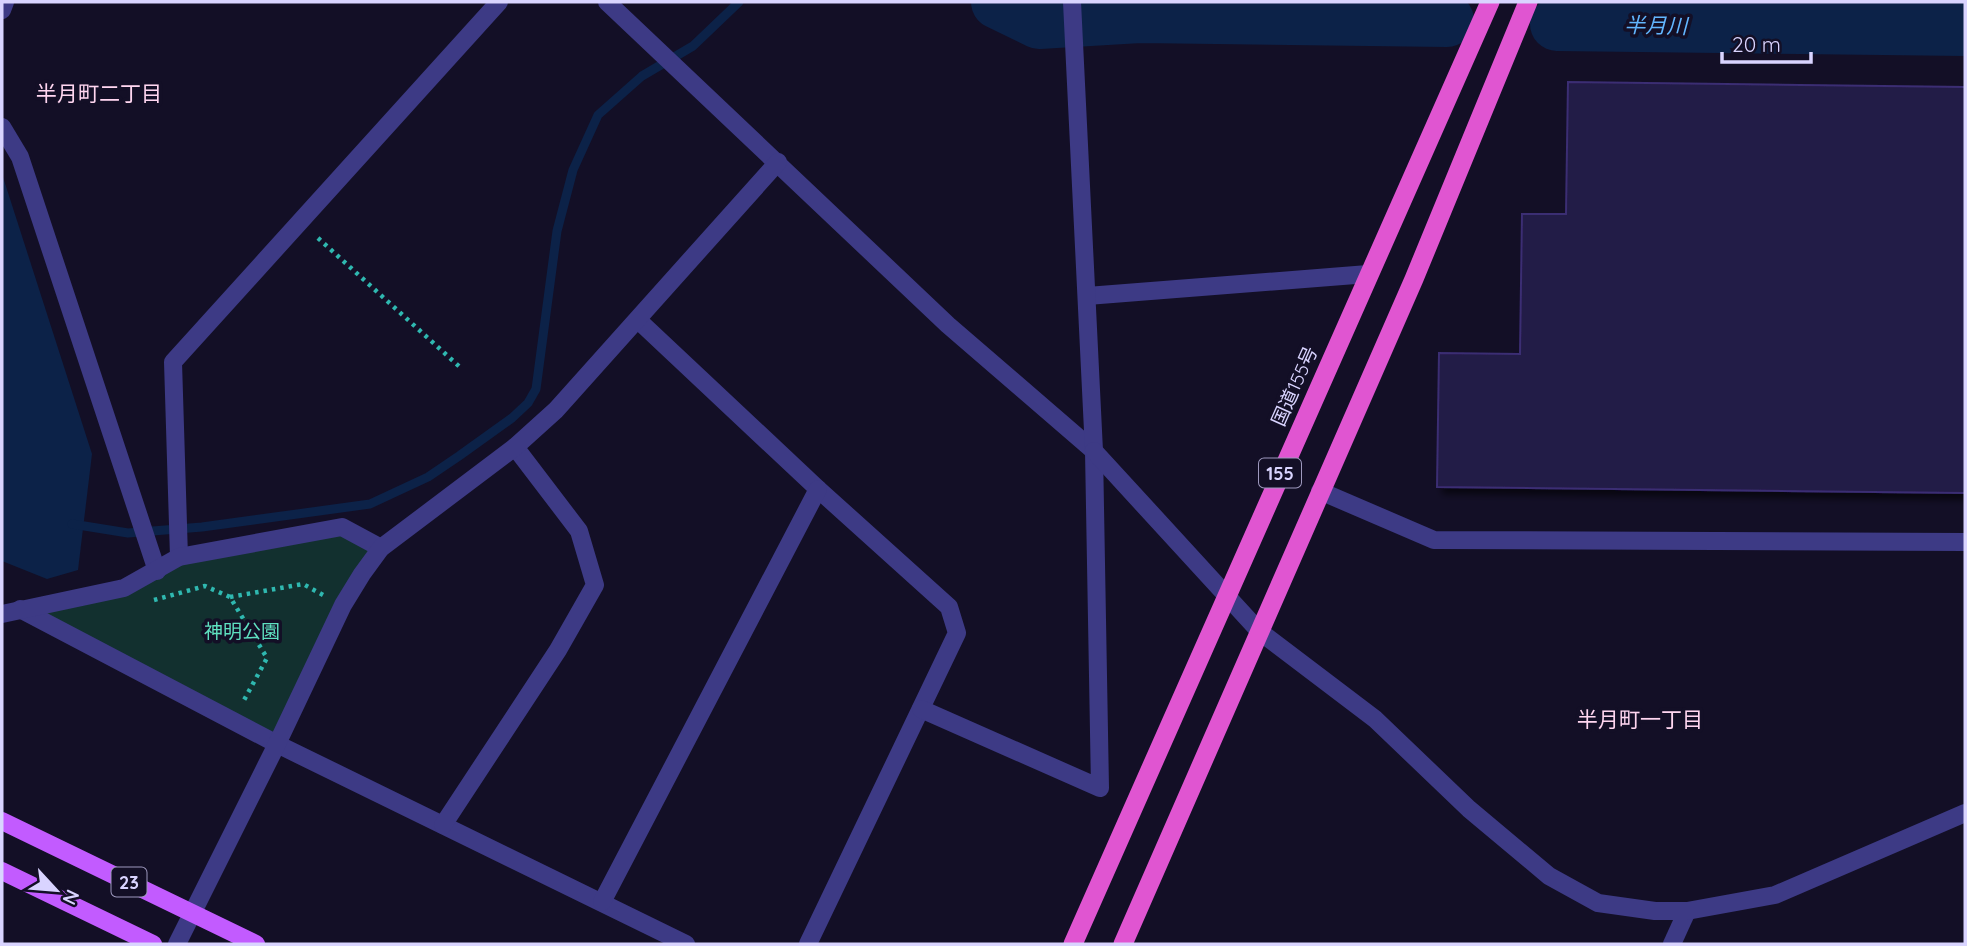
<svg xmlns="http://www.w3.org/2000/svg" width="1967" height="946" font-family="Quicksand,'Noto Sans JP',sans-serif">
<style>
.green{fill:#12302f}
.water{fill:#0c2248}
.lines{fill:none;stroke-linecap:round;stroke-linejoin:round}
.stream{stroke:#0c2248;stroke-width:9}
.river{stroke:#0c2248;stroke-width:54}
.building{fill:#241b47;stroke:#3b2d73;stroke-width:2;filter:url(#shadow)}
.path{stroke:#2fb8b0;stroke-width:4.5;stroke-dasharray:3.5 5;stroke-linecap:butt}
.minor{stroke:#3d3a85;stroke-width:18}
.tertiary{stroke:#3d3a85;stroke-width:18}
.primary{stroke:#c25bff;stroke-width:18}
.trunk{stroke:#e055d1;stroke-width:19}
.labels{text-anchor:middle;dominant-baseline:central;stroke-width:7;stroke-linejoin:round;paint-order:stroke}
.shield{fill:#130f26;stroke:#9e99be;stroke-width:2}
.shield-label{font-size:18px;font-weight:bold;fill:#d9d4ff}
.street-label{font-size:19px;fill:#d9d4ff;stroke:#130f26}
.park-label{font-size:19px;fill:#5fe0c0;stroke:#130f26}
.water-label{font-size:21px;font-style:italic;fill:#62b6ff;stroke:#130f26}
.neighbourhood-label{font-size:21px;fill:#ffd6f0;stroke:#130f26}
</style>
<defs>
<filter id="shadow"><feDropShadow dx="6" dy="6" stdDeviation="3.5" flood-color="#0009"/></filter>
</defs>
<rect width="100%" height="100%" fill="#130f26"/>
<polygon class="green" points="342,527 381,548 277,744 20,609 157,571"/>
<polygon class="water" points="2,174 92,454 78,570 47,579 2,561"/>
<g class="lines">
<g class="stream">
<polyline points="1021,2 1021,13"/>
<polyline points="72,524 128,533 202,527 370,504 428,477 459,456 512,418 528,403 536,389 557,231 573,170 598,115 642,76 693,46 739,2"/>
</g>
<g class="river">
<polyline points="998,2 1039,22 1140,16 1447,20"/>
<polyline points="1557,24 1965,29"/>
</g>
</g>
<polygon class="building" points="1568,82 1965,87 1965,493 1437,487 1439,353 1520,354 1522,214 1566,214"/>
<g class="lines">
<g class="path">
<polyline points="318,238 462,369"/>
<polyline points="230,597 303,584 323,595"/>
<polyline points="154,600 205,586 230,597 267,658 243,702"/>
</g>
<g class="minor">
<polyline points="607,2 948,325 1094,451"/>
<polyline points="2,10 5,2"/>
<polyline points="2,127 20,157 157,571"/>
<polyline points="1087,296 1368,274"/>
<polyline points="638,320 818,489 949,607 957,633 808,944"/>
<polyline points="1320,491 1434,540 1965,542"/>
<polyline points="179,557 173,362 499,2"/>
<polyline points="20,609 277,744 686,944"/>
<polyline points="2,614 124,588 179,557 342,527 381,548"/>
<polyline points="921,709 1100,788 1094,451 1072,2"/>
<polyline points="443,825 558,650 595,585 579,531 515,447"/>
<polyline points="602,902 818,489"/>
<polyline points="177,944 277,744 343,605 362,574 381,548 515,447 556,410 778,162"/>
<polyline points="1672,944 1687,911"/>
</g>
<polyline class="tertiary" points="1094,451 1259,631 1375,719 1469,809 1549,876 1598,903 1655,911 1687,911 1775,895 1965,813"/>
<g class="primary">
<polyline points="2,821 256,944"/>
<polyline points="2,871 153,944"/>
</g>
<g class="trunk">
<polyline points="1073,944 1490,2"/>
<polyline points="1123,944 1414,279 1528,2"/>
</g>
</g>
<g class="labels">
<g class="shield">
<rect x="1259" y="458.5" width="42" height="29" rx="5"/>
<rect x="111.5" y="867.5" width="35" height="29" rx="5"/>
</g>
<g class="shield-label">
<text x="1280" y="473">155</text>
<text x="129" y="882">23</text>
</g>
<g class="street-label">
<text transform="translate(1294 386) rotate(-66)">国道155号</text>
</g>
<g class="park-label">
<text x="242" y="631">神明公園</text>
</g>
<g class="water-label">
<text transform="translate(1656 25) rotate(1)">半月川</text>
</g>
<g class="neighbourhood-label">
<text x="99" y="93">半月町二丁目</text>
<text x="1640" y="719">半月町一丁目</text>
</g>
</g>
<rect width="1967" height="946" fill="none" stroke="#d9d4ff" stroke-width="7"/>
<g transform="translate(56 890) rotate(116)" stroke="#130f26" stroke-width="5" paint-order="stroke">
<path d="M0-5L12 26L0 18L-12 26Z" fill="#d9d4ff"/>
<text y="-10" font-size="19" font-weight="bold" text-anchor="middle" fill="#d9d4ff">N</text>
</g>
<path d="M1722 52v10h89v-10" fill="none" stroke="#d9d4ff" stroke-width="3.5"/>
<text x="1732" y="52" font-size="21" fill="#d9d4ff" stroke="#130f26" stroke-width="5" paint-order="stroke">20 m</text>
</svg>
